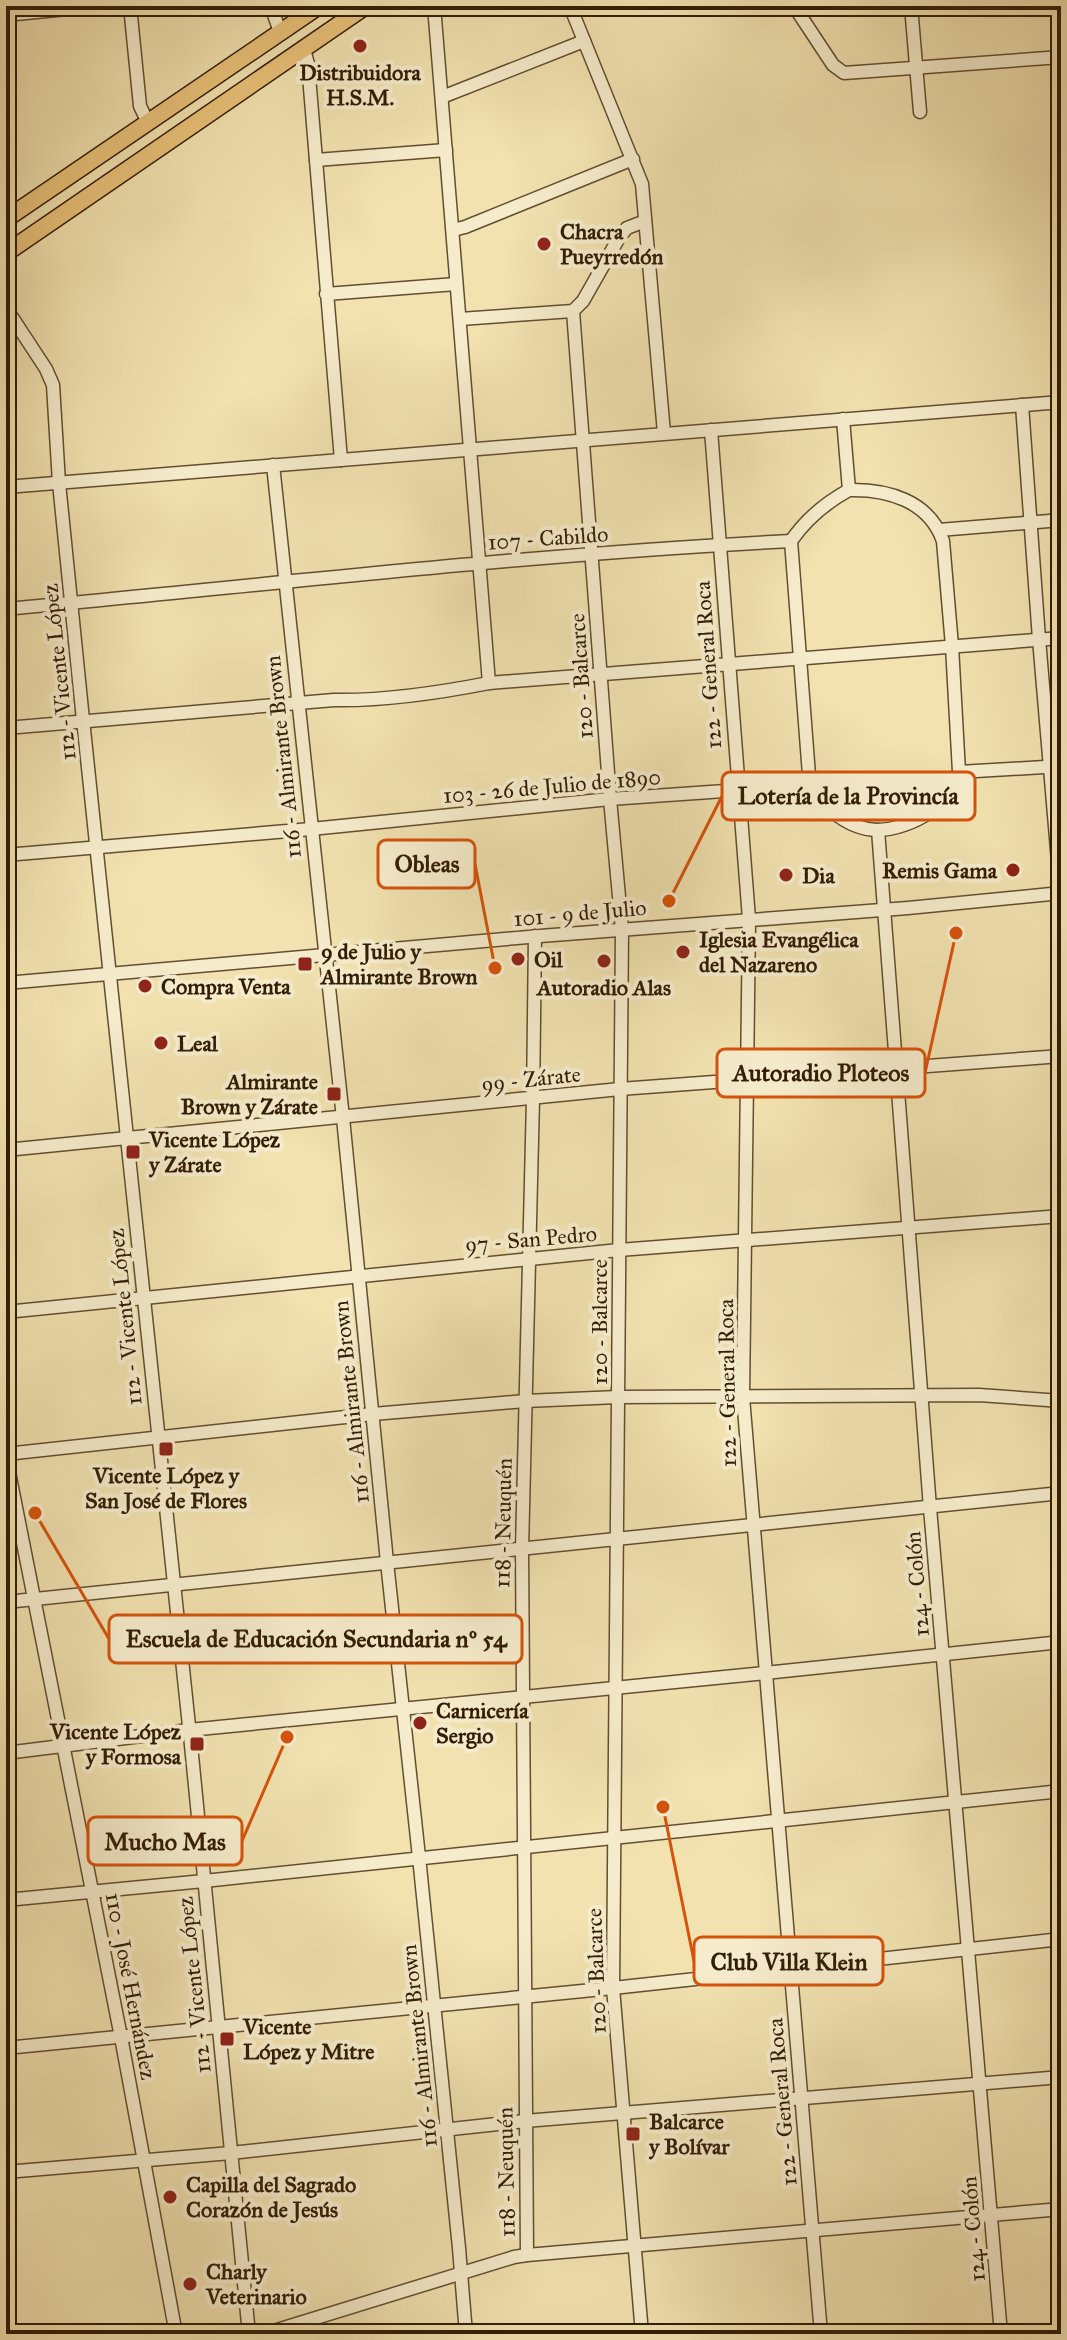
<svg xmlns="http://www.w3.org/2000/svg" width="1067" height="2340" font-family="'IM FELL Great Primer',serif">
<style>
.lines{fill:none;stroke-linecap:round;stroke-linejoin:round}
.minor-casing{stroke:#624e30;stroke-width:15}
.major-casing{stroke:#321d05;stroke-width:19}
.minor{stroke:#f6eccc;stroke-width:12}
.major{stroke:#e8c178;stroke-width:16}
.poi-dot{fill:#8f2418;stroke:#f6eccc;stroke-width:3}
.labels{text-anchor:middle;dominant-baseline:central;stroke-width:8;stroke-linejoin:round;paint-order:stroke}
.poi-label{font-size:22px;font-weight:bold;fill:#321d05;stroke:#f6eccc;text-anchor:start}
.street-label{font-size:22px;fill:#321d05;stroke:#f6eccc}
.leader{fill:none;stroke:#d6530b;stroke-width:3}
.callout-dot{fill:#d6530b;stroke:#f6eccc;stroke-width:3}
.callout{fill:#f6eccc;stroke:#d6530b;stroke-width:3}
.callout-label{font-size:24px;text-anchor:middle;font-weight:bold;fill:#321d05}
</style>
<rect width="100%" height="100%" fill="#f1e2b0"/>
<filter id="stains"><feTurbulence type="fractalNoise" baseFrequency=".0025" numOctaves="4"/><feColorMatrix values="0 0 0 0 .2 0 0 0 0 .09 0 0 0 0 .02 0 0 0 .5 -.17"/></filter>
<radialGradient id="worn" r=".72"><stop offset=".6" stop-color="#630" stop-opacity="0"/><stop offset="1" stop-color="#630" stop-opacity=".3"/></radialGradient>
<g class="lines">
<g class="minor-casing">
<g id="minor">
<polyline points="130,6 140,106 148,123"/>
<polyline points="271,6 280,32"/>
<polyline points="434,6 489,683"/>
<polyline points="570,6 642,184 664,433"/>
<polyline points="794,6 833,65 844,73 1061,57"/>
<polyline points="911,6 920,112"/>
<polyline points="6,15 97,6"/>
<polyline points="304,49 308,64 341,460"/>
<polyline points="442,97 584,41"/>
<polyline points="316,160 446,150"/>
<polyline points="453,230 465,227 633,159"/>
<polyline points="326,294 456,284"/>
<polyline points="6,308 46,369 53,385 59,483 83,720 191,1745 249,2334"/>
<polyline points="573,311 610,799 622,929 613,1988 642,2334"/>
<polyline points="460,319 573,311 583,301 620,236 627,228 645,221"/>
<polyline points="1022,405 1039,639 1061,897"/>
<polyline points="843,419 849,490"/>
<polyline points="711,430 749,919 743,1397 821,2334"/>
<polyline points="273,465 343,1118 387,1562 419,1857 459,2248 466,2334"/>
<polyline points="6,487 1061,402"/>
<path d="M849,490C888,489 929,501 943,541L952,646L959,772C951,787 944,802 930,812C916,822 894,830 877,830C847,829 816,804 809,775L791,541C807,518 825,503 849,490Z"/>
<polyline points="939,530 1061,520"/>
<path d="M6,609C268,585 529,554 791,541"/>
<path d="M6,728L334,700C385,701 438,693 489,683L1061,638"/>
<polyline points="959,772 1061,766"/>
<polyline points="878,830 930,1508 1001,2334"/>
<polyline points="6,855 311,829 610,799 811,785"/>
<polyline points="6,983 540,936 908,908 1061,893"/>
<polyline points="6,1150 620,1089 1061,1056"/>
<polyline points="6,1312 619,1250 1061,1216"/>
<polyline points="6,1454 373,1414 525,1401 618,1397 979,1395 1061,1401"/>
<polyline points="6,1457 121,2037 176,2334"/>
<polyline points="6,1602 1061,1493"/>
<polyline points="6,1753 189,1730 765,1673 1061,1642"/>
<polyline points="6,1900 204,1881 1061,1791"/>
<polyline points="6,2048 613,1988 1061,1939"/>
<polyline points="6,2172 231,2153 525,2121 1061,2077"/>
<polyline points="527,2255 522,1549 533,1099 535,936"/>
<polyline points="264,2334 514,2257 527,2255 1061,2209"/>
</g>
</g>
<g class="major-casing">
<g id="major">
<polyline points="6,219 319,6"/>
<polyline points="6,253 366,6"/>
</g>
</g>
<use href="#minor" class="minor"/>
<use href="#major" class="major"/>
</g>
<g class="poi-dot">
<circle cx="360" cy="46" r="8"/>
<circle cx="544" cy="244" r="8"/>
<circle cx="1013" cy="870" r="8"/>
<circle cx="786" cy="875" r="8"/>
<circle cx="683" cy="952" r="8"/>
<circle cx="518" cy="959" r="8"/>
<circle cx="604" cy="961" r="8"/>
<rect x="297" y="956" width="16" height="16" rx="4"/>
<circle cx="145" cy="986" r="8"/>
<circle cx="161" cy="1043" r="8"/>
<rect x="326" y="1086" width="16" height="16" rx="4"/>
<rect x="125" y="1144" width="16" height="16" rx="4"/>
<rect x="158" y="1441" width="16" height="16" rx="4"/>
<circle cx="420" cy="1723" r="8"/>
<rect x="189" y="1736" width="16" height="16" rx="4"/>
<rect x="219" y="2031" width="16" height="16" rx="4"/>
<rect x="625" y="2126" width="16" height="16" rx="4"/>
<circle cx="170" cy="2197" r="8"/>
<circle cx="190" cy="2284" r="8"/>
</g>
<g class="labels">
<g class="poi-label">
<text x="360" y="72" text-anchor="middle">Distribuidora<tspan x="360" dy="25">H.S.M.</tspan></text>
<text x="560" y="231">Chacra<tspan x="560" dy="25">Pueyrredón</tspan></text>
<text x="997" y="870" text-anchor="end">Remis Gama</text>
<text x="802" y="875">Dia</text>
<text x="699" y="939">Iglesia Evangélica<tspan x="699" dy="25">del Nazareno</tspan></text>
<text x="321" y="951">9 de Julio y<tspan x="321" dy="25">Almirante Brown</tspan></text>
<text x="534" y="959">Oil</text>
<text x="161" y="986">Compra Venta</text>
<text x="604" y="987" text-anchor="middle">Autoradio Alas</text>
<text x="177" y="1043">Leal</text>
<text x="318" y="1081" text-anchor="end">Almirante<tspan x="318" dy="25">Brown y Zárate</tspan></text>
<text x="149" y="1139">Vicente López<tspan x="149" dy="25">y Zárate</tspan></text>
<text x="166" y="1475" text-anchor="middle">Vicente López y<tspan x="166" dy="25">San José de Flores</tspan></text>
<text x="436" y="1710">Carnicería<tspan x="436" dy="25">Sergio</tspan></text>
<text x="181" y="1731" text-anchor="end">Vicente López<tspan x="181" dy="25">y Formosa</tspan></text>
<text x="243" y="2026">Vicente<tspan x="243" dy="25">López y Mitre</tspan></text>
<text x="649" y="2121">Balcarce<tspan x="649" dy="25">y Bolívar</tspan></text>
<text x="186" y="2184">Capilla del Sagrado<tspan x="186" dy="25">Corazón de Jesús</tspan></text>
<text x="206" y="2271">Charly<tspan x="206" dy="25">Veterinario</tspan></text>
</g>
<g class="street-label">
<text transform="translate(548 538) rotate(-4)">107 - Cabildo</text>
<text transform="translate(708 665) rotate(-94)">122 - General Roca</text>
<text transform="translate(59 672) rotate(-96)">112 - Vicente López</text>
<text transform="translate(581 676) rotate(-94)">120 - Balcarce</text>
<text transform="translate(283 757) rotate(-96)">116 - Almirante Brown</text>
<text transform="translate(552 786) rotate(-5)">103 - 26 de Julio de 1890</text>
<text transform="translate(580 913) rotate(-5)">101 - 9 de Julio</text>
<text transform="translate(531 1079) rotate(-6)">99 - Zárate</text>
<text transform="translate(531 1239) rotate(-5)">97 - San Pedro</text>
<text transform="translate(125 1317) rotate(-96)">112 - Vicente López</text>
<text transform="translate(599 1322) rotate(-90)">120 - Balcarce</text>
<text transform="translate(727 1383) rotate(-91)">122 - General Roca</text>
<text transform="translate(351 1402) rotate(-96)">116 - Almirante Brown</text>
<text transform="translate(503 1523) rotate(-89)">118 - Neuquén</text>
<text transform="translate(917 1584) rotate(-95)">124 - Colón</text>
<text transform="translate(596 1971) rotate(-92)">120 - Balcarce</text>
<text transform="translate(194 1985) rotate(-96)">112 - Vicente López</text>
<text transform="translate(131 1986) rotate(79)">110 - José Hernández</text>
<text transform="translate(419 2046) rotate(-96)">116 - Almirante Brown</text>
<text transform="translate(782 2102) rotate(-95)">122 - General Roca</text>
<text transform="translate(506 2172) rotate(-91)">118 - Neuquén</text>
<text transform="translate(973 2229) rotate(-95)">124 - Colón</text>
</g>
</g>
<path class="leader" d="M669 901L722 796M495 968L475 864M956 933L925 1073M35 1513L109 1639M287 1737L242 1841M663 1807L694 1961"/>
<g class="callout-dot">
<circle cx="669" cy="901" r="8"/>
<circle cx="495" cy="968" r="8"/>
<circle cx="956" cy="933" r="8"/>
<circle cx="35" cy="1513" r="8"/>
<circle cx="287" cy="1737" r="8"/>
<circle cx="663" cy="1807" r="8"/>
</g>
<g class="callout">
<rect x="722" y="772" width="253" height="48" rx="8"/>
<rect x="378" y="840" width="97" height="48" rx="8"/>
<rect x="717" y="1049" width="208" height="48" rx="8"/>
<rect x="109" y="1615" width="413" height="48" rx="8"/>
<rect x="88" y="1817" width="154" height="48" rx="8"/>
<rect x="694" y="1937" width="189" height="48" rx="8"/>
</g>
<g class="callout-label">
<text x="848" y="804">Lotería de la Provincía</text>
<text x="427" y="872">Obleas</text>
<text x="821" y="1081">Autoradio Ploteos</text>
<text x="316" y="1647">Escuela de Educación Secundaria nº 54</text>
<text x="165" y="1850">Mucho Mas</text>
<text x="789" y="1970">Club Villa Klein</text>
</g>
<rect width="1067" height="2340" fill="none" stroke="#f1e2b0" stroke-width="32"/>
<rect x="8" y="8" width="1051" height="2324" fill="none" stroke="#321d05" stroke-width="4"/>
<rect x="16" y="16" width="1035" height="2308" fill="none" stroke="#321d05" stroke-width="2"/>
<rect width="100%" height="100%" filter="url(#stains)"/>
<rect width="100%" height="100%" fill="url(#worn)"/>
</svg>
